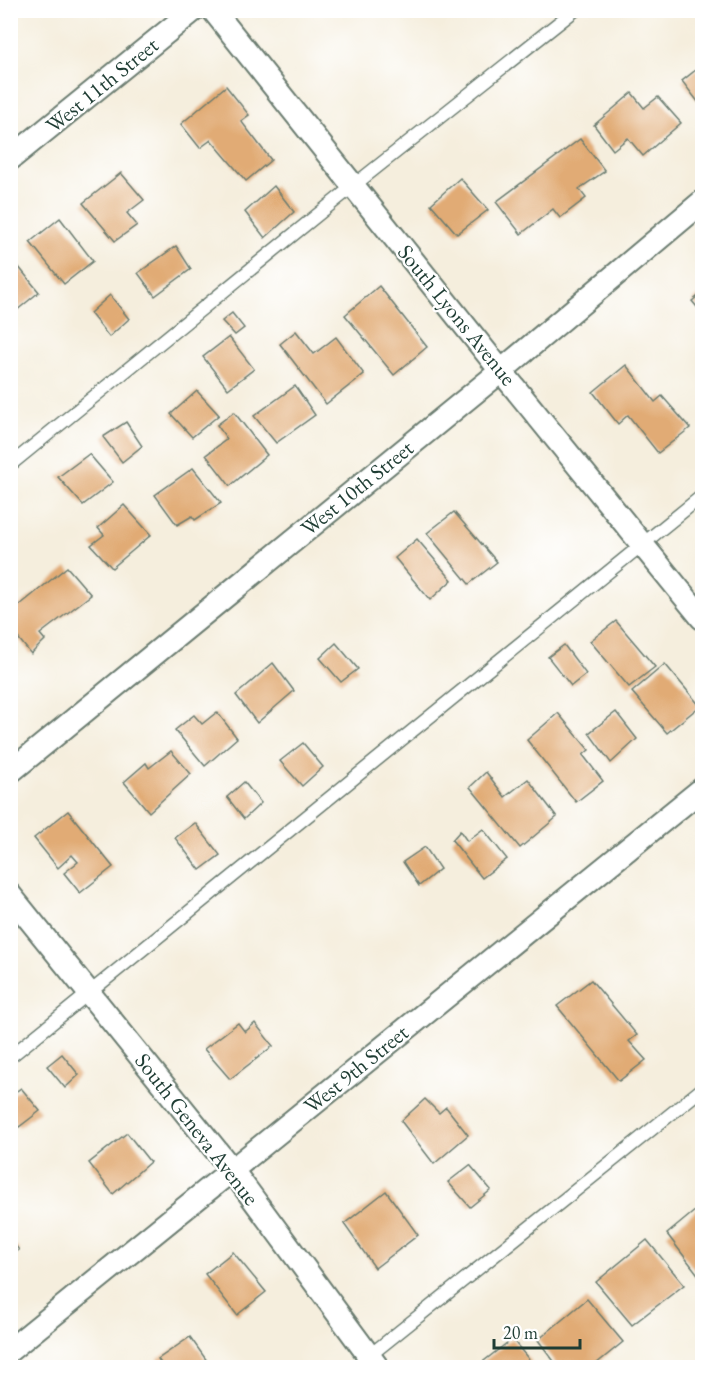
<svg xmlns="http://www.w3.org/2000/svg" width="713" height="1378" font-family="'EB Garamond',serif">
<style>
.building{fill:#e1ab74}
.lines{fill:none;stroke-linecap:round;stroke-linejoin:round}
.lane-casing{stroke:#6a7b6f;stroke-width:15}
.street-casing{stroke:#6a7b6f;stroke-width:26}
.lane{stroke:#fff;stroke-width:12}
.street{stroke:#fff;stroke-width:22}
.labels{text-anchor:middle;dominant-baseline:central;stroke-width:4.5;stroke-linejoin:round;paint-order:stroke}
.street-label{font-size:22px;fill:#1f3d34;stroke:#fff}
</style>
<rect width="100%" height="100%" fill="#fff"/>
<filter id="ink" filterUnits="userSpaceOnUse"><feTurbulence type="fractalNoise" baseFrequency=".0167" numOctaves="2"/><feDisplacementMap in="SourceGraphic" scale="12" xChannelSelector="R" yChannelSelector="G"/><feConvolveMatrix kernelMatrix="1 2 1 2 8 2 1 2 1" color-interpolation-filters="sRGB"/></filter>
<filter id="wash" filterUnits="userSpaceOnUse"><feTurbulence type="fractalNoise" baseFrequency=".008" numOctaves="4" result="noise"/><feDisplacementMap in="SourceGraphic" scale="24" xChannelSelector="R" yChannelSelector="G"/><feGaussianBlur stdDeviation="1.35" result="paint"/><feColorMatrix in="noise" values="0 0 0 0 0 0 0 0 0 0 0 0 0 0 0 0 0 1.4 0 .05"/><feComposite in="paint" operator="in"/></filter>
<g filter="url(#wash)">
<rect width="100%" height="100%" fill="#f5eedd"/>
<g id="blocks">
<g class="building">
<polygon points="697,69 702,75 702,107 682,81"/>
<polygon points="226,86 249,115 241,121 271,160 246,181 211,140 200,148 181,124"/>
<polygon points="632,93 644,108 658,97 681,123 643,156 628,138 613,150 594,125"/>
<polygon points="580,139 605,171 579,189 586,198 560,218 553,209 521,234 496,202"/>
<polygon points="121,173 144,200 127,213 137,225 115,241 83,203"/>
<polygon points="460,178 488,210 457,234 431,204"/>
<polygon points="274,186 294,212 265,238 245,212"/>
<polygon points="60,218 93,261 64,284 30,242"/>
<polygon points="176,246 191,269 155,296 138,273"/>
<polygon points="18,266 39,292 10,316 10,273"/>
<polygon points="379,286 427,347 394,375 345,315"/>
<polygon points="702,293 702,313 692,301"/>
<polygon points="110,295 129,319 109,337 90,313"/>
<polygon points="232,313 244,328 235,335 222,321"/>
<polygon points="296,331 314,354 336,337 364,374 326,404 280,344"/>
<polygon points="229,337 254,369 228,389 203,357"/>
<polygon points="626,365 655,402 662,396 690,428 658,453 628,415 618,424 593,392"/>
<polygon points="295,386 315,415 276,443 254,416"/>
<polygon points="197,391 219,415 192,437 171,414"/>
<polygon points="234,412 267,455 230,486 206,455 227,439 217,425"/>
<polygon points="126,422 142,446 122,462 103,437"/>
<polygon points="89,454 113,482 83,505 58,477"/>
<polygon points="193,468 221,503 195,520 192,516 177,525 155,495"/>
<polygon points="124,505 151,535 112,568 91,545 104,535 98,528"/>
<polygon points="454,512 497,562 469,584 427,533"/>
<polygon points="417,539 452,580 430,600 395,558"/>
<polygon points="67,567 91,595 40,634 45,640 31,654 10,628 10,613"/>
<polygon points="616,621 655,667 629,687 590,641"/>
<polygon points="336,643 358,669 341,682 320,658"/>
<polygon points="564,645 586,674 571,686 548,657"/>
<polygon points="273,663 294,691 257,723 236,695"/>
<polygon points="665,664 700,706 667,733 632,692"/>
<polygon points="217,712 237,738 205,766 175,730 194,715 202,724"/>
<polygon points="616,712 637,739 611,763 589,733"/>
<polygon points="558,713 589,750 583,755 603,781 576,802 527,740"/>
<polygon points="303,743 323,767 302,786 280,761"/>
<polygon points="171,751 191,774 149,812 124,782 146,763 149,768"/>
<polygon points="486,772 505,797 528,779 557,817 520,848 470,787"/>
<polygon points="244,782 261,803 244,819 227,797"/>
<polygon points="68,811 113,867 80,893 64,873 78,862 72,855 58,868 34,838"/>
<polygon points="195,823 220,855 200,870 175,838"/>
<polygon points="483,829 507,859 482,878 452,840 460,831 467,841"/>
<polygon points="425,847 440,869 419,886 403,862"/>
<polygon points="591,980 637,1035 629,1041 646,1060 619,1081 557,1006"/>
<polygon points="238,1023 245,1032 255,1023 273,1046 230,1079 204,1049"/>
<polygon points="62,1054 79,1075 65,1088 47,1066"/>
<polygon points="21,1088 40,1111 19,1127 10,1118 10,1096"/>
<polygon points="425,1099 439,1113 446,1107 468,1135 434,1164 401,1121"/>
<polygon points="127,1133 150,1162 113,1194 89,1163"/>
<polygon points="470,1165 491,1190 470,1207 448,1182"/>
<polygon points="386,1191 418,1235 375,1268 344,1224"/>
<polygon points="702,1205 702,1276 700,1277 667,1234"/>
<polygon points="10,1239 19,1250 10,1256"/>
<polygon points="647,1240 684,1285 632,1325 596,1282"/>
<polygon points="233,1252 266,1292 237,1315 205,1274"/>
<polygon points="587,1299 623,1342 591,1368 559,1368 538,1340"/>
<polygon points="190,1337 212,1368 164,1368 158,1359"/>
<polygon points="512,1339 536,1368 475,1368"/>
</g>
</g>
</g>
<g filter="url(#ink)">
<use href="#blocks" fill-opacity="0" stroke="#6a7b6f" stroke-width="1.5"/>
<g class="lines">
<g class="lane-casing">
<g id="lane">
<polyline points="10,465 353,186 575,10"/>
<polyline points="10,1057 702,496"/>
<polyline points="354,1368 702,1089"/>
</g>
</g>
<g class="street-casing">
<g id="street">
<polyline points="213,10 501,371 702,618"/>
<polyline points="10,159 194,10"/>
<polyline points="10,772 501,371 702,202"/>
<polyline points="10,895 232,1170 378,1368"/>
<polyline points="10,1350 702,789"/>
</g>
</g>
<use href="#lane" class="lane"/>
<use href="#street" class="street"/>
</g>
</g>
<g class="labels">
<g class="street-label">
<text transform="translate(102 85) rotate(-39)">West 11th Street</text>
<text transform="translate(457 315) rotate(51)">South Lyons Avenue</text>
<text transform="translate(357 488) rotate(-39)">West 10th Street</text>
<text transform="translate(356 1069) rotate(-39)">West 9th Street</text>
<text transform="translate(197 1129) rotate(52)">South Geneva Avenue</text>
</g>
</g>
<rect width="713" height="1378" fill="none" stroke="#fff" stroke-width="36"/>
<path d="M494 1339v9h86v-9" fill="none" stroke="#1f3d34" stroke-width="3"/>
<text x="503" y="1339" font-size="18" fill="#1f3d34" stroke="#ffffff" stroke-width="4.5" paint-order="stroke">20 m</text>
</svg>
